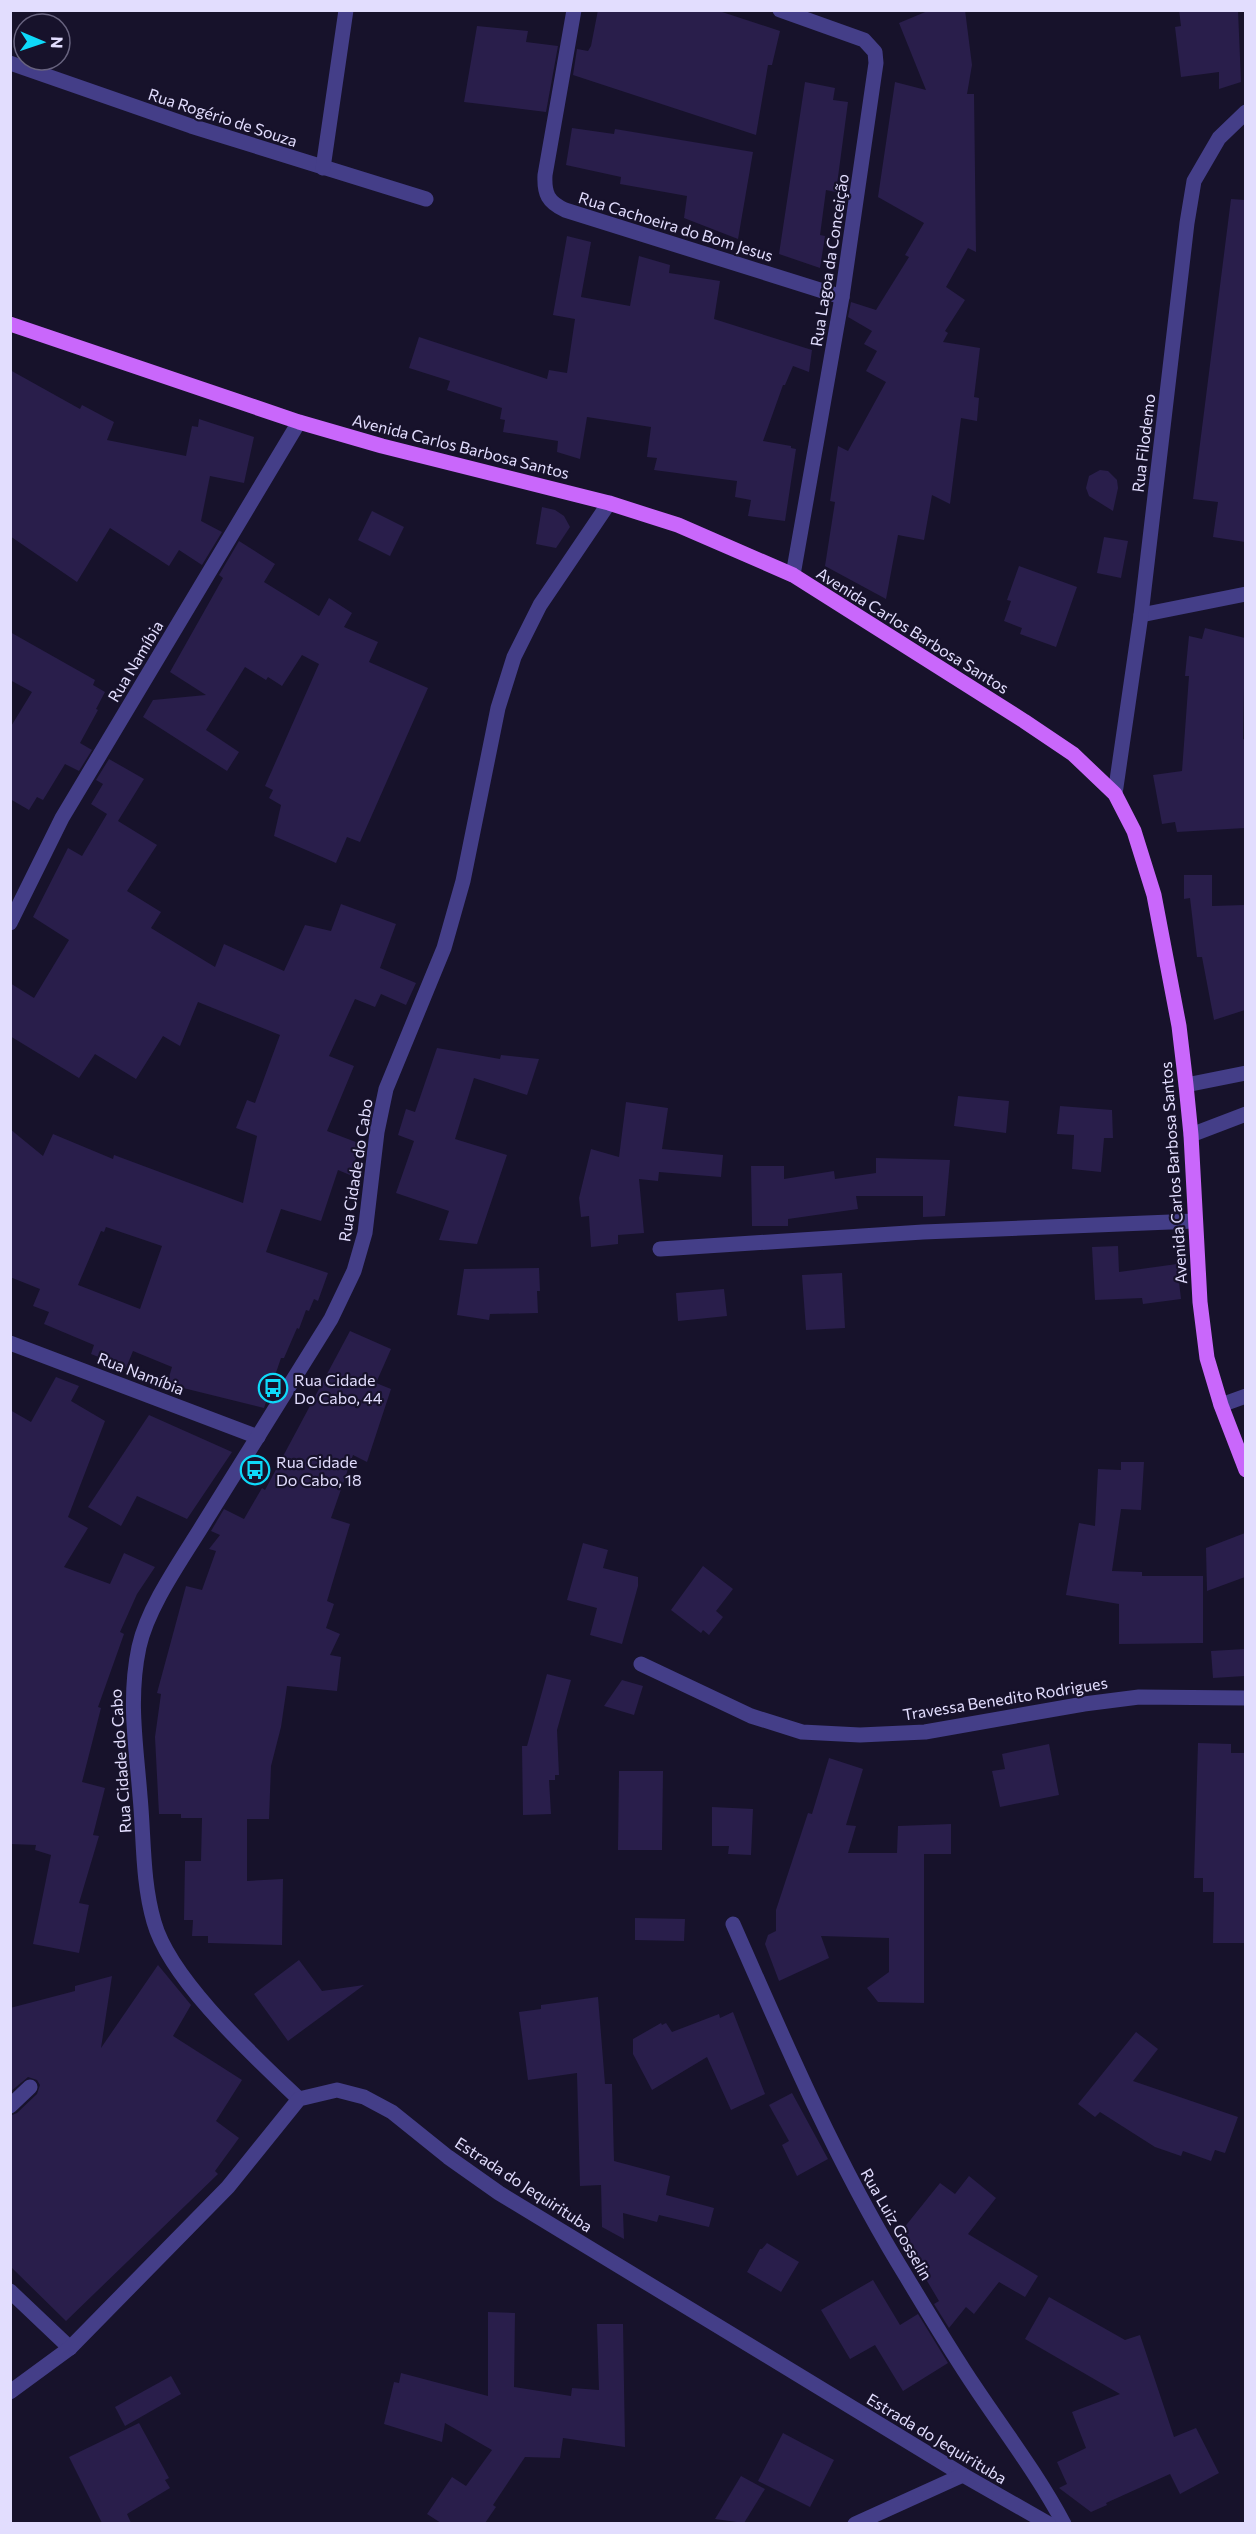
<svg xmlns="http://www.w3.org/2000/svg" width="1256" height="2534" font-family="Commissioner,sans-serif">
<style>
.building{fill:#291e4b;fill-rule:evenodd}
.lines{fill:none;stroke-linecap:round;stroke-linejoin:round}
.minor{stroke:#443e88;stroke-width:15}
.major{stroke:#c967fb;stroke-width:15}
.labels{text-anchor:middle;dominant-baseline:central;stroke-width:4.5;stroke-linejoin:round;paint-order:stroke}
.street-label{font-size:16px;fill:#e2ddfe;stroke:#17122b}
.poi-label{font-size:16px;fill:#e2ddfe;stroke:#17122b;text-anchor:start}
</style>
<rect width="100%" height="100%" fill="#17122b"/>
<g class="building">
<polygon points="598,10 716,10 780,31 772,65 768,65 756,135 573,75 577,49 588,51 591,46"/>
<polygon points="930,10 965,10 972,65 967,94 974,94 976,252 968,248 946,287 965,300 945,331 948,333 943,342 980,348 974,397 979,398 977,421 961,418 950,504 932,495 924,540 898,535 886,599 825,566 835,502 830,501 838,446 848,451 886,382 866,371 877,351 864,344 872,331 848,317 851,302 876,310 909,257 905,255 924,223 878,197 895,82 926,90 899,23"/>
<polygon points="1179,10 1238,10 1241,82 1219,89 1219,72 1181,77 1175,27 1181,26"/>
<polygon points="477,26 528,31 526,42 558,46 546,112 464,102"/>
<polygon points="805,82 835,88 833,100 848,102 836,192 826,190 820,235 825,236 820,268 779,254"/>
<polygon points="572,128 614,134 615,129 753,152 738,239 684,218 687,196 620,184 621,177 566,165"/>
<polygon points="1231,199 1245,200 1245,542 1213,537 1218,502 1193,499"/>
<polygon points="567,236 591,242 581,297 630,306 639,256 670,265 669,273 720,281 714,319 812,350 809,372 793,366 785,385 783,385 763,441 791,446 791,448 796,449 785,521 748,516 751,500 735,497 737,481 654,470 657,458 647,457 651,427 587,417 580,459 557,452 558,441 503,432 505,420 500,419 502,408 447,390 450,381 409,368 419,337 547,379 549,370 567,373 575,319 553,315"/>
<polygon points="10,370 80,409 82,405 114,422 107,440 186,456 192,426 198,427 199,419 254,437 244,483 210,476 201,521 222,532 202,565 179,550 169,566 110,528 77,582 10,536"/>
<polygon points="1100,470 1108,471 1117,480 1118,488 1113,511 1089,496 1086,488 1089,476"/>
<polygon points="542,507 555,510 564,516 570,527 556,548 536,544"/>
<polygon points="372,511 404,527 390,556 358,540"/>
<polygon points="1104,537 1128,541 1121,578 1097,573"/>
<polygon points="239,541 275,564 264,582 319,616 329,598 352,613 344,627 378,642 369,662 428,688 360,842 347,837 336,863 274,836 281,805 269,798 273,790 265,786 319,664 302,655 282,686 268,677 266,680 245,667 206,730 239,752 227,771 143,717 153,700 206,695 170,672 223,578 219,575"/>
<polygon points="1019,566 1077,587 1056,647 1020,634 1022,628 1004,621 1011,601 1007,600"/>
<polygon points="1205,628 1245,638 1243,739 1245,740 1245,828 1177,832 1175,822 1162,824 1153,775 1182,771 1189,676 1185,676 1189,636 1202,639"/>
<polygon points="10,632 95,680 93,685 105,692 96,709 98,710 80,743 92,750 79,771 65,764 43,800 37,797 29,810 10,799 10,728 32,692 10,680"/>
<path d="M109,759L144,779L118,821L157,845L127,891L161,912L151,928L215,967L224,944L284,971L305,925L331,931L341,904L396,924L380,968L416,983L406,1005L381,994L375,1007L355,999L329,1056L354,1066L327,1131L361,1144L350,1175L338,1170L321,1221L281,1209L266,1252L328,1273L318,1301L314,1299L309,1311L306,1310L299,1329L297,1328L284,1358H281L264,1408L167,1384L172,1367L133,1351L126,1368L91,1354L94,1345L44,1324L49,1312L33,1306L40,1289L10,1277V1129L43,1156L53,1134L113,1159L114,1155L243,1203L257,1136L236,1128L247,1100L255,1103L280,1035L198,1002L180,1046L163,1036L136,1079L95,1054L79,1078L10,1036V983L34,998L69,940L33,917L68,848L82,856L107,814L91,804L103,784L96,780ZM106,1227L162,1246L140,1309L78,1285L101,1231L104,1232Z"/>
<polygon points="1184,875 1212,875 1212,906 1245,905 1245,1010 1214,1020 1202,957 1197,957 1190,898 1184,899"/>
<polygon points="437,1048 500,1059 501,1055 539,1059 527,1095 474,1078 455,1139 507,1155 477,1244 439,1240 449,1211 396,1193 414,1141 398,1135 406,1109 415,1112"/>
<polygon points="958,1096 1009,1101 1006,1133 954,1126"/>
<polygon points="626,1102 668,1108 662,1149 723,1155 721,1177 659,1172 658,1181 639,1179 644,1233 618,1235 618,1244 591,1247 589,1216 581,1217 579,1198 591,1149 619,1157"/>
<polygon points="1060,1106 1112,1110 1113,1138 1104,1138 1101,1172 1072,1169 1074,1135 1057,1134"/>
<polygon points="876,1158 950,1160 945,1216 923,1217 923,1196 856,1196 858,1209 788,1219 788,1226 752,1226 751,1166 784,1166 784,1179 834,1171 835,1179 876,1173"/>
<polygon points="1118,1246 1119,1272 1177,1264 1181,1299 1143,1304 1142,1298 1095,1300 1092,1247"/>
<polygon points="539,1268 540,1291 537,1291 538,1313 490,1314 489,1320 457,1315 464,1269"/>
<polygon points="842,1273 845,1328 806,1330 802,1275"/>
<polygon points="724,1289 727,1316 678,1321 676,1293"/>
<polygon points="350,1331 391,1349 376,1383 391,1389 367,1462 353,1455 331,1518 350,1524 327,1601 334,1604 326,1628 340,1634 330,1655 341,1657 337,1691 287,1686 281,1727 271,1766 269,1819 247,1819 247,1881 283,1879 282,1945 208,1943 208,1936 192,1936 193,1920 184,1920 185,1861 201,1861 202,1818 181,1818 181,1814 159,1814 155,1737 161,1694 157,1693 186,1586 202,1590 216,1551 209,1549 220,1535 211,1531 224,1509 244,1519 262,1488 265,1490"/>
<polygon points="56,1377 79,1386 71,1401 105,1421 68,1517 88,1528 64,1567 110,1584 124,1553 155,1567 137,1594 120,1632 124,1634 98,1707 101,1708 82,1782 105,1788 93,1835 99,1836 79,1903 89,1905 79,1953 33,1944 51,1855 35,1850 36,1845 10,1844 10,1410 31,1422"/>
<polygon points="149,1415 232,1452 187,1519 137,1496 121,1526 88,1507"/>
<polygon points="1121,1462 1144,1462 1141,1510 1121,1509 1112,1571 1142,1572 1142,1576 1203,1576 1203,1643 1119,1644 1119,1604 1066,1595 1079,1523 1095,1526 1098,1469 1121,1470"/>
<polygon points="1245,1533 1245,1577 1207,1591 1206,1548"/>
<polygon points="583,1543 608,1550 603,1568 638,1577 638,1586 622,1644 590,1635 597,1608 567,1600"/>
<polygon points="703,1566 733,1589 716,1611 723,1617 709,1635 703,1630 701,1633 671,1610"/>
<polygon points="1245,1649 1245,1676 1213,1678 1211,1651"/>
<polygon points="547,1674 571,1680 557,1730 559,1775 555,1775 555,1780 549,1780 551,1814 523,1815 522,1746 527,1746"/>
<polygon points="622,1680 643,1686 634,1715 604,1706"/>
<polygon points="1198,1743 1231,1744 1231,1753 1245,1753 1245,1943 1213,1943 1214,1892 1203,1892 1203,1878 1194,1878"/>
<polygon points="1049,1744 1059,1795 1000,1807 992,1771 1005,1769 1002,1754"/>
<polygon points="829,1758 863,1769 846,1825 856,1826 848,1853 897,1853 898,1826 951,1824 951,1854 924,1854 924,2003 878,2002 867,1988 889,1972 889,1938 821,1936 829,1958 779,1981 765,1944 768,1935 776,1931 776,1910 808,1813 812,1814"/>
<polygon points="619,1771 663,1771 662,1850 618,1850"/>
<polygon points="712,1807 753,1809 751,1855 728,1854 729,1846 712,1846"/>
<polygon points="635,1918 685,1919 684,1941 635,1940"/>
<polygon points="299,1960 322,1991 364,1985 288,2041 254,1994"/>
<polygon points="158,1965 191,2005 173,2036 242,2080 216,2121 239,2138 215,2171 218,2174 66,2321 10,2266 10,2116 17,2113 37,2094 40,2085 37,2080 28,2077 10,2092 10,2008 75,1991 75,1986 112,1976 101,2048"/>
<polygon points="598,1997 605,2084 612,2084 614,2161 670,2176 666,2195 714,2208 709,2227 659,2215 657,2222 623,2213 624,2239 602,2227 601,2185 580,2186 577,2073 528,2080 519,2012 541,2009 541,2005"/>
<polygon points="733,2012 765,2094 731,2110 707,2057 652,2090 633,2054 633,2039 661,2023 662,2025 666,2023 672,2032 719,2014 720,2018"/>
<polygon points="1136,2032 1158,2049 1133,2081 1238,2117 1225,2153 1215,2150 1211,2161 1183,2151 1181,2156 1155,2147 1100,2112 1095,2117 1078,2104"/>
<polygon points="792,2093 828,2159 797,2176 782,2145 789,2141 769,2105"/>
<polygon points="969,2176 996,2198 968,2234 1038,2276 1025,2297 999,2282 974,2314 966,2307 949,2328 934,2304 939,2301 899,2234 940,2183 955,2194"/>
<polygon points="767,2243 799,2262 781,2292 747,2272 760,2249 762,2249"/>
<polygon points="873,2280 900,2325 918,2314 948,2363 903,2391 875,2345 850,2359 821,2310"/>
<polygon points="1049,2297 1125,2340 1140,2335 1174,2437 1196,2428 1219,2473 1180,2494 1170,2474 1106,2503 1107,2505 1091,2512 1059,2488 1067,2484 1057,2462 1086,2448 1072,2412 1120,2394 1025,2339"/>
<polygon points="488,2312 515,2313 514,2387 571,2396 572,2388 599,2390 597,2324 623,2324 625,2447 563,2438 560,2458 525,2457 493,2505 496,2507 485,2523 441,2523 427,2514 452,2477 466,2486 492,2450 445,2423 442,2442 384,2424 394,2382 399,2383 401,2373 488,2396"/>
<polygon points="171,2376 181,2394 125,2426 115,2407"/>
<polygon points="139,2423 169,2478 165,2480 170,2488 127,2514 131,2523 102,2523 69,2457"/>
<polygon points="783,2433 834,2460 810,2507 758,2481"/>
<polygon points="741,2476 765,2489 744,2523 715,2519"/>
</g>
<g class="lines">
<g class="minor">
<path d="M574,10L545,175C544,194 548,202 565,210L842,297"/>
<polyline points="780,10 864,40 875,52 876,63 842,297 793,575"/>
<polyline points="10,63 191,126 426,199"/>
<polyline points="323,168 346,10"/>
<polyline points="1141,615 1246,594"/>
<polyline points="1115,794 1141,615 1187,223 1194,181 1219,138 1246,112"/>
<polyline points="10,923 62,818 299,422"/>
<polyline points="1186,1085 1246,1073"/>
<polyline points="1191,1135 1246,1114"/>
<polyline points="660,1249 923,1232 1195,1221"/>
<polyline points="10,1343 258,1437"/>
<polyline points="1221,1405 1246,1396"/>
<polyline points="641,1664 751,1716 802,1732 860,1735 925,1732 1084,1704 1139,1697 1246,1698"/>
<path d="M733,1924C784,2040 833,2155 898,2263C923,2304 948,2347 975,2387C1005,2432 1038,2475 1064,2524"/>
<path d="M299,2099C255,2057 170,1980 154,1922C142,1881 144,1837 140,1796C136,1744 128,1699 139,1647C148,1606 182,1559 204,1523C246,1455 289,1387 331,1319L354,1271L365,1233L377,1132L386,1089L444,948L463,881L498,708L514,657L540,605L609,503"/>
<polyline points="10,2106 30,2087"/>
<polyline points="10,2291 70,2348"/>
<polyline points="10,2392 70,2348 228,2187 299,2099 337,2090 364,2097 392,2112 448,2157 499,2193 963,2475 1049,2524"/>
<polyline points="855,2524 963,2475"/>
</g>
<polyline class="major" points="10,324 299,422 382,446 609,503 678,525 793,575 1024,721 1073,754 1115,794 1134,831 1154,895 1179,1026 1186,1085 1191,1135 1200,1302 1207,1358 1221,1405 1246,1470"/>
</g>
<defs>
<g id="bus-ring" transform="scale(1.5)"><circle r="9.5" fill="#17122b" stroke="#0ed9f9" stroke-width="1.5"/><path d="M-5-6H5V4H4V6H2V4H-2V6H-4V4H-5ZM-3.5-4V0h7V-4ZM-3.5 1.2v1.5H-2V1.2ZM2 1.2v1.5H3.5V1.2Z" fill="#0ed9f9"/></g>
</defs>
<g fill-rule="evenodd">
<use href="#bus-ring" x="273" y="1388"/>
<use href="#bus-ring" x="255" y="1470"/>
</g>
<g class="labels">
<g class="street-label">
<text transform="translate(223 117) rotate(18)">Rua Rogério de Souza</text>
<text transform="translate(676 226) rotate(17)">Rua Cachoeira do Bom Jesus</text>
<text transform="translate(829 260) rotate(-81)">Rua Lagoa da Conceição</text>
<text transform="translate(1143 443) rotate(-83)">Rua Filodemo</text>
<text transform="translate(461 446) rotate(14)">Avenida Carlos Barbosa Santos</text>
<text transform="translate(913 630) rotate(32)">Avenida Carlos Barbosa Santos</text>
<text transform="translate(135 661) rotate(-59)">Rua Namíbia</text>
<text transform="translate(355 1170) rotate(-81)">Rua Cidade do Cabo</text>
<text transform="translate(1173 1173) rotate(-94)">Avenida Carlos Barbosa Santos</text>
<text transform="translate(141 1373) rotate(21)">Rua Namíbia</text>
<text transform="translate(1005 1698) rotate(-9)">Travessa Benedito Rodrigues</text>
<text transform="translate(120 1761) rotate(-94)">Rua Cidade do Cabo</text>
<text transform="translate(524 2184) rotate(33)">Estrada do Jequirituba</text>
<text transform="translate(897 2224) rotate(60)">Rua Luiz Gosselin</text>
<text transform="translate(937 2438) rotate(31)">Estrada do Jequirituba</text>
</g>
<g class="poi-label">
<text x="294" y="1379">Rua Cidade<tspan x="294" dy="18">Do Cabo, 44</tspan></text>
<text x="276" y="1461">Rua Cidade<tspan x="276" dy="18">Do Cabo, 18</tspan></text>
</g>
</g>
<rect width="1256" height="2534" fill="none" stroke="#e2ddfe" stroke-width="24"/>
<g transform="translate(42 42) rotate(92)"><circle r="28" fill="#17122b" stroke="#68637f" stroke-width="1.5"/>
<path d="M0-4.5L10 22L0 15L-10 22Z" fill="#0ed9f9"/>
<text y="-9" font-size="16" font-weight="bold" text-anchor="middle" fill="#e2ddfe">N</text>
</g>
</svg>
